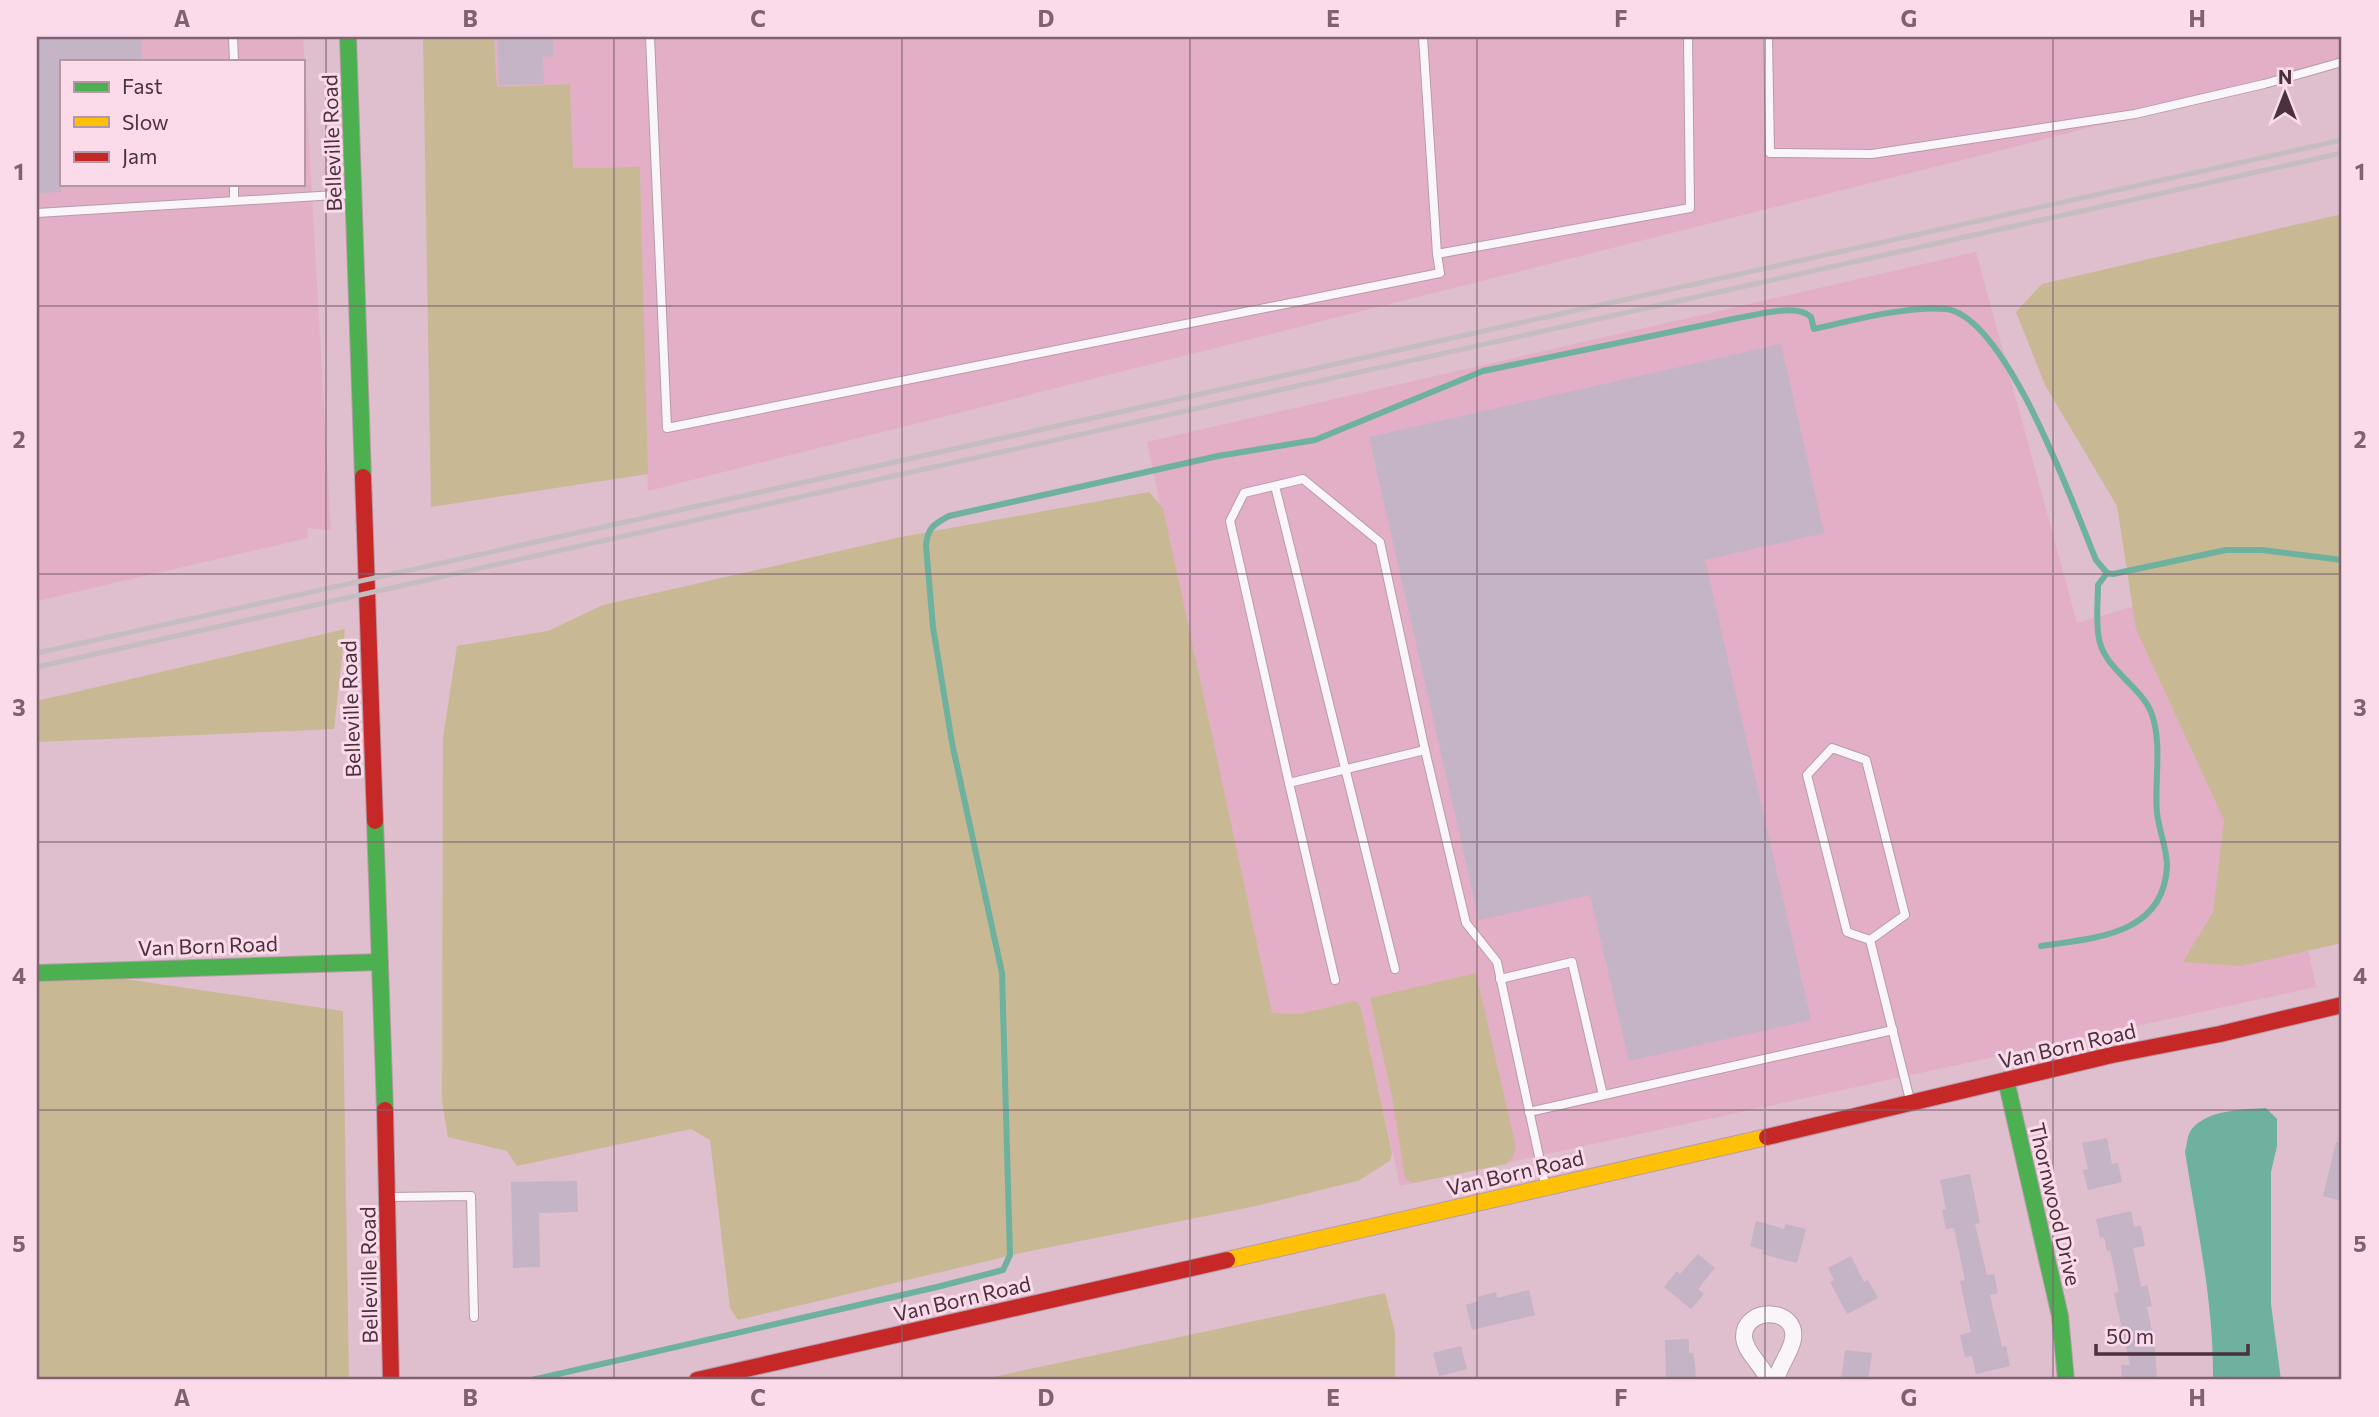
<svg xmlns="http://www.w3.org/2000/svg" width="2379" height="1417" font-family="Commissioner,sans-serif">
<style>
.built{fill:#e2afc7;fill-rule:evenodd}
.green{fill:#c8b994}
.water{fill:#6eb19e}
.lines{fill:none;stroke-linecap:round;stroke-linejoin:round}
.stream{stroke:#6eb19e;stroke-width:6}
.building{fill:#c4b4c5}
.lane-casing{stroke:#b69ca9;stroke-width:10}
.street-casing{stroke:#b69ca9;stroke-width:18}
.fast-casing{stroke:#b69ca9;stroke-width:18}
.slow-casing{stroke:#b69ca9;stroke-width:18}
.jam-casing{stroke:#b69ca9;stroke-width:18}
.lane{stroke:#faf5f8;stroke-width:8}
.street{stroke:#faf5f8;stroke-width:16}
.fast{stroke:#4caf50;stroke-width:16}
.slow{stroke:#ffc107;stroke-width:16}
.jam{stroke:#c62828;stroke-width:16}
.rail{stroke:#c6bdc1;stroke-width:5}
.grid{fill:none;stroke:#7e6270;stroke-width:2;stroke-opacity:0.55}
.labels{text-anchor:middle;dominant-baseline:central;stroke-width:6;stroke-linejoin:round;paint-order:stroke}
.street-label{font-size:21px;fill:#49313d;stroke:#fbdbea}
.neatline{fill:none;stroke:#7e6270;stroke-width:2.5}
.grid-label{font-size:23px;text-anchor:middle;font-weight:bold;fill:#7e6270}
</style>
<rect width="100%" height="100%" fill="#dfbece"/>
<g class="built">
<path d="M37,37H303L331,530L307,528L308,538L37,601ZM61,61H303V184H61Z"/>
<polygon points="494,37 2342,37 2342,64 648,491 640,167 572,168 570,84 497,87"/>
<polygon points="1976,252 2077,623 2231,578 2316,987 1400,1186 1361,1008 1270,1030 1147,442"/>
</g>
<g class="green">
<polygon points="423,37 494,37 497,87 570,84 573,168 640,167 648,474 431,507"/>
<polygon points="2342,214 2342,943 2240,966 2183,962 2213,912 2224,820 2136,629 2117,506 2045,385 2016,312 2042,284"/>
<polygon points="1149,492 1163,508 1272,1013 1299,1014 1356,1001 1361,1008 1392,1153 1390,1161 1358,1181 1251,1207 1030,1251 738,1320 730,1308 710,1140 691,1129 517,1166 507,1151 448,1137 442,1101 443,738 457,646 548,631 603,605 901,537"/>
<polygon points="345,629 334,729 37,742 37,701"/>
<polygon points="37,966 343,1011 349,1380 37,1380"/>
<polygon points="1476,973 1516,1147 1513,1157 1506,1164 1413,1183 1405,1178 1392,1096 1370,998"/>
<polygon points="1385,1293 1395,1332 1395,1380 979,1380"/>
</g>
<path class="water" d="M2266,1108L2277,1119V1146L2271,1172V1304L2281,1380H2213C2214,1303 2197,1228 2185,1152C2187,1145 2187,1136 2191,1130C2206,1110 2243,1109 2266,1108Z"/>
<g class="lines">
<g class="stream">
<path d="M2041,946C2093,938 2164,936 2167,866C2167,848 2159,831 2157,813C2154,781 2163,743 2151,712C2140,686 2108,671 2100,643C2095,628 2098,601 2098,585L2107,573L2113,574L2226,550H2262L2342,560"/>
<path d="M532,1380L937,1287L1003,1270L1010,1255L1002,973L952,743L933,627L926,546C927,528 934,524 949,516L1218,456L1315,440L1483,371L1738,318C1757,315 1796,303 1811,317L1814,329C1850,321 1910,305 1946,309C2007,317 2074,507 2096,560L2107,573"/>
</g>
</g>
<g class="building">
<polygon points="37,37 141,37 141,61 61,61 61,192 37,193"/>
<polygon points="497,37 553,37 553,56 543,57 544,84 499,85"/>
<polygon points="1781,344 1824,533 1705,560 1811,1020 1629,1061 1590,895 1479,920 1369,437"/>
<polygon points="2107,1138 2112,1164 2118,1163 2122,1182 2088,1190 2083,1170 2088,1169 2082,1143"/>
<polygon points="2336,1142 2342,1143 2342,1201 2323,1196"/>
<polygon points="1970,1174 1980,1223 1975,1224 1987,1275 1994,1274 1998,1293 1990,1295 2002,1347 2006,1346 2010,1366 1976,1374 1972,1356 1965,1357 1960,1335 1971,1332 1960,1281 1965,1280 1954,1228 1946,1229 1942,1210 1946,1209 1940,1180"/>
<polygon points="577,1181 578,1212 539,1213 540,1267 513,1268 511,1182"/>
<polygon points="2131,1211 2134,1227 2141,1226 2145,1246 2133,1248 2141,1287 2147,1285 2152,1306 2147,1307 2155,1346 2157,1380 2122,1380 2121,1365 2130,1365 2114,1293 2119,1292 2110,1250 2107,1251 2104,1237 2100,1238 2096,1219"/>
<polygon points="1756,1221 1784,1229 1786,1224 1806,1229 1797,1263 1762,1254 1763,1250 1750,1246"/>
<polygon points="1698,1254 1715,1268 1698,1289 1704,1294 1691,1309 1664,1287 1677,1271 1680,1274"/>
<polygon points="1851,1256 1864,1282 1868,1280 1878,1298 1847,1314 1830,1282 1834,1280 1828,1268"/>
<polygon points="1529,1290 1535,1315 1472,1330 1466,1305 1478,1301 1477,1297 1496,1292 1497,1298"/>
<polygon points="1689,1339 1689,1353 1693,1353 1695,1364 1696,1380 1666,1380 1665,1340"/>
<polygon points="1461,1346 1467,1369 1439,1376 1433,1353"/>
<polygon points="1845,1350 1872,1353 1868,1380 1841,1380"/>
</g>
<g class="lines">
<g class="lane-casing">
<g id="lane">
<polyline points="233,37 234,61"/>
<polyline points="650,37 667,428 1440,273 1437,254 1423,37"/>
<polyline points="1768,37 1770,153 1872,154 2135,114 2264,84 2342,62"/>
<polyline points="234,184 234,201"/>
<polyline points="37,213 352,194"/>
<polyline points="1437,254 1690,208 1688,37"/>
<polyline points="1275,486 1395,969"/>
<polyline points="1289,783 1230,521 1244,493 1303,479 1380,542 1425,750"/>
<polyline points="1870,940 1905,915 1866,760 1832,748 1807,775 1847,932 1870,940 1910,1100"/>
<polyline points="1500,979 1572,962 1603,1095"/>
<polyline points="1335,980 1289,783 1425,750 1466,923 1497,962 1545,1184"/>
<polyline points="1529,1112 1893,1030"/>
<polyline points="391,1197 471,1196 474,1317"/>
</g>
</g>
<g class="street-casing">
<path id="street" d="M1768,1380C1763,1365 1745,1353 1744,1337C1744,1306 1798,1307 1793,1339C1791,1352 1779,1366 1776,1380"/>
</g>
<g class="fast-casing">
<g id="fast">
<polyline points="348,37 363,477"/>
<polyline points="375,821 385,1110"/>
<polyline points="37,973 380,962"/>
<polyline points="2006,1080 2060,1316 2066,1380"/>
</g>
</g>
<g class="slow-casing">
<polyline id="slow" points="1227,1260 1767,1137"/>
</g>
<g class="jam-casing">
<g id="jam">
<polyline points="363,477 375,821"/>
<polyline points="385,1110 391,1380"/>
<polyline points="1767,1137 2112,1055 2220,1034 2342,1005"/>
<polyline points="697,1380 1227,1260"/>
</g>
</g>
<use href="#lane" class="lane"/>
<use href="#street" class="street"/>
<use href="#fast" class="fast"/>
<use href="#slow" class="slow"/>
<use href="#jam" class="jam"/>
<g class="rail">
<polyline points="37,653 2342,140"/>
<polyline points="37,667 2342,153"/>
</g>
</g>
<path class="grid" d="M326,37V1380M614,37V1380M902,37V1380M1190,37V1380M1477,37V1380M1765,37V1380M2053,37V1380M37,306H2342M37,574H2342M37,842H2342M37,1110H2342"/>
<g class="labels">
<g class="street-label">
<text transform="translate(331 143) rotate(-92)">Belleville Road</text>
<text transform="translate(350 709) rotate(-92)">Belleville Road</text>
<text transform="translate(208 945) rotate(-2)">Van Born Road</text>
<text transform="translate(2067 1045) rotate(-13)">Van Born Road</text>
<text transform="translate(1515 1172) rotate(-13)">Van Born Road</text>
<text transform="translate(2056 1204) rotate(77)">Thornwood Drive</text>
<text transform="translate(368 1275) rotate(-91)">Belleville Road</text>
<text transform="translate(962 1298) rotate(-13)">Van Born Road</text>
</g>
</g>
<rect width="2379" height="1417" fill="none" stroke="#fbdbea" stroke-width="77"/>
<rect x="60" y="60" width="245" height="126" fill="#fbdbea" stroke="#b497a5" stroke-width="2"/>
<rect x="74" y="82" width="35" height="10" fill="#4caf50" stroke="#b497a5" stroke-width="2"/>
<text x="122" y="94" font-size="21" fill="#49313d">Fast</text>
<rect x="74" y="117" width="35" height="10" fill="#ffc107" stroke="#b497a5" stroke-width="2"/>
<text x="122" y="130" font-size="21" fill="#49313d">Slow</text>
<rect x="74" y="152" width="35" height="10" fill="#c62828" stroke="#b497a5" stroke-width="2"/>
<text x="122" y="164" font-size="21" fill="#49313d">Jam</text>
<g transform="translate(2285 94)" stroke="#fbdbea" stroke-width="5" paint-order="stroke">
<path d="M0-5L12 26L0 18L-12 26Z" fill="#49313d"/>
<text y="-10" font-size="19" font-weight="bold" text-anchor="middle" fill="#49313d">N</text>
</g>
<path d="M2096 1344v10h152v-10" fill="none" stroke="#49313d" stroke-width="3.5"/>
<text x="2106" y="1344" font-size="21" fill="#49313d" stroke="#fbdbea" stroke-width="5" paint-order="stroke">50 m</text>
<rect x="38" y="38" width="2302" height="1340" class="neatline"/>
<g class="grid-label">
<text x="182" y="27">A</text>
<text x="470" y="27">B</text>
<text x="758" y="27">C</text>
<text x="1046" y="27">D</text>
<text x="1333" y="27">E</text>
<text x="1621" y="27">F</text>
<text x="1909" y="27">G</text>
<text x="2197" y="27">H</text>
<text x="19" y="180">1</text>
<text x="2360" y="180">1</text>
<text x="19" y="448">2</text>
<text x="2360" y="448">2</text>
<text x="19" y="716">3</text>
<text x="2360" y="716">3</text>
<text x="19" y="984">4</text>
<text x="2360" y="984">4</text>
<text x="19" y="1252">5</text>
<text x="2360" y="1252">5</text>
<text x="182" y="1406">A</text>
<text x="470" y="1406">B</text>
<text x="758" y="1406">C</text>
<text x="1046" y="1406">D</text>
<text x="1333" y="1406">E</text>
<text x="1621" y="1406">F</text>
<text x="1909" y="1406">G</text>
<text x="2197" y="1406">H</text>
</g>
</svg>
